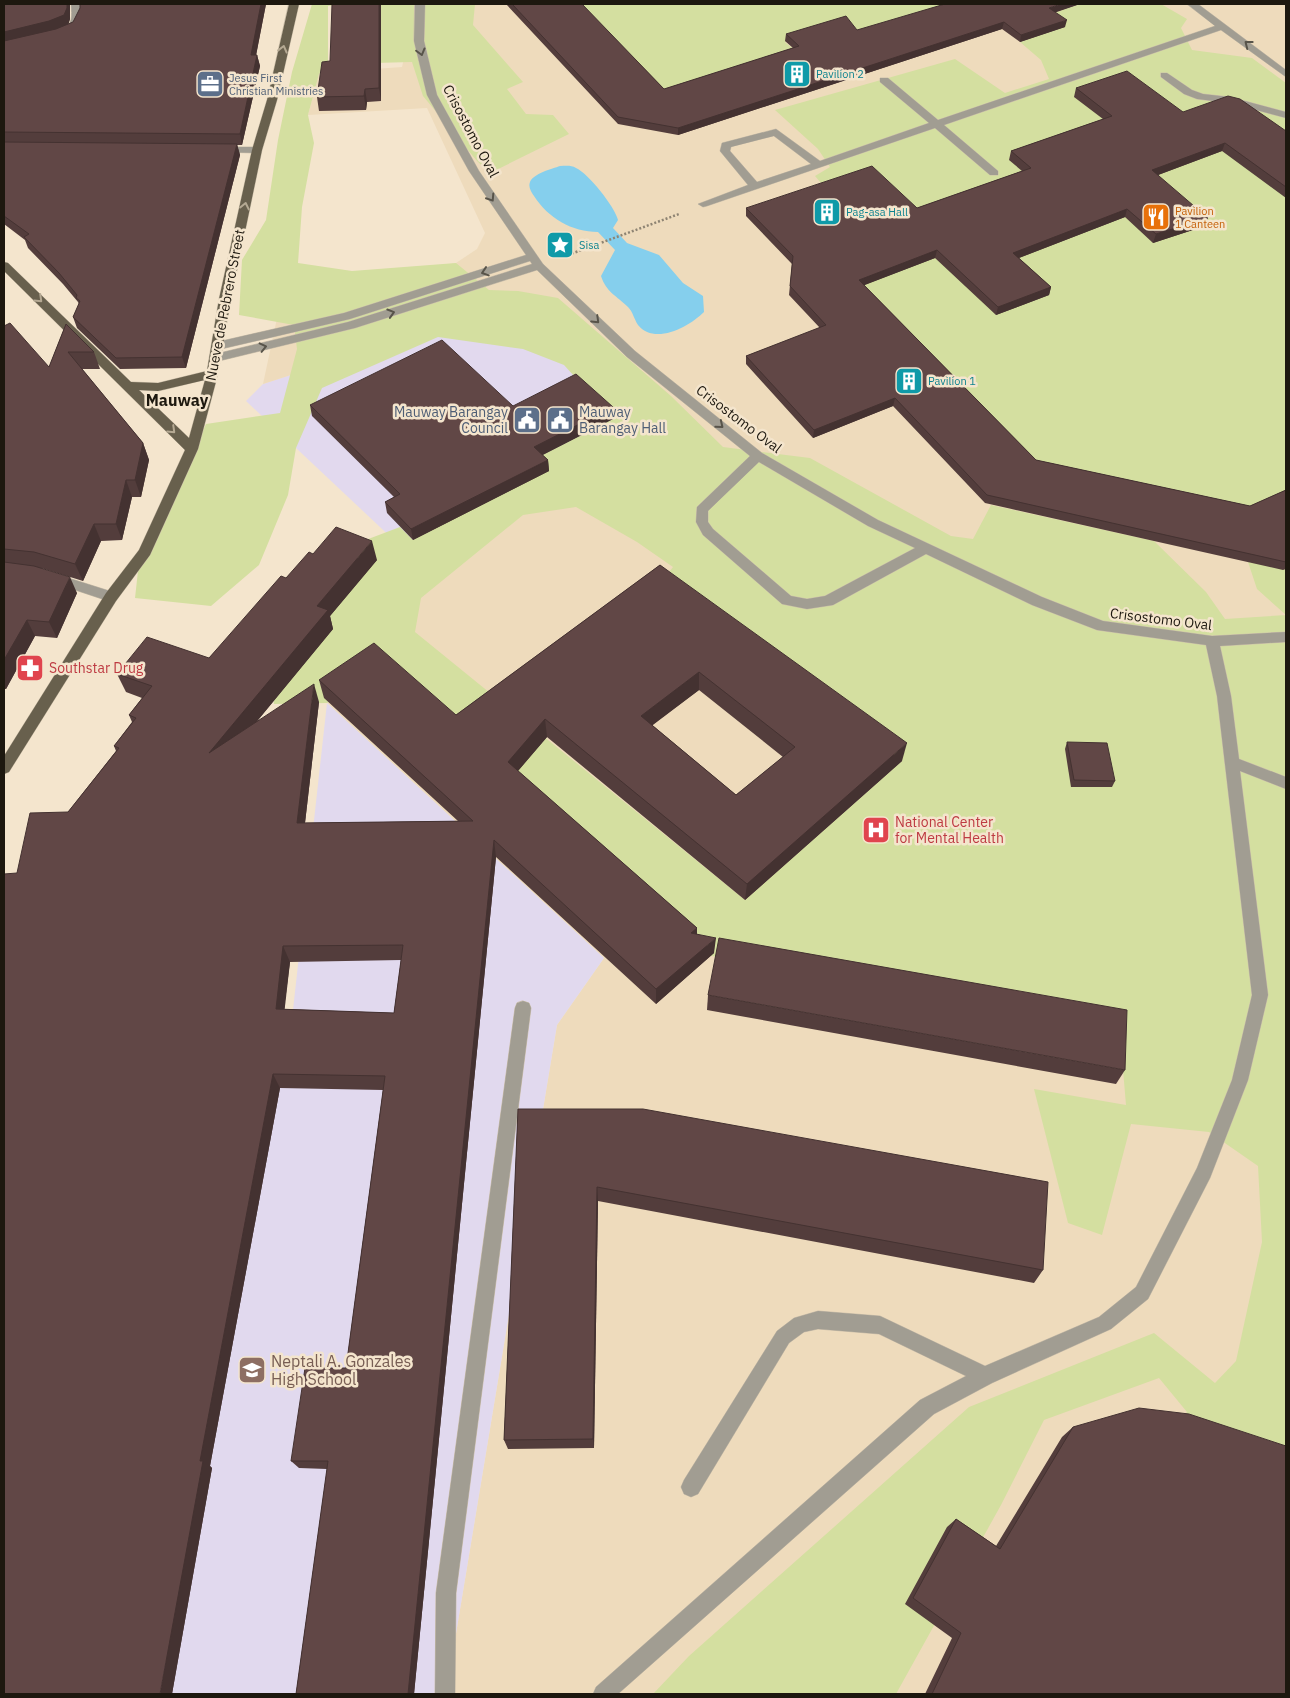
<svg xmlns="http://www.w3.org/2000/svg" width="1290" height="1698" font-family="'IBM Plex Sans',sans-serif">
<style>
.commercial{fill:#e2d9ee}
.built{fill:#eedbbc}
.education{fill:#e1d9ee}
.green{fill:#d4dfa0;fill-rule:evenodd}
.water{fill:#85cfed}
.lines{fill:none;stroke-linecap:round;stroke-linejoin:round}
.minor-casing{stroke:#cdc0ab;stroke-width:1}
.major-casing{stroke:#cdc0ab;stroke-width:1}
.path{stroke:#8e8473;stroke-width:2.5;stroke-dasharray:2 2;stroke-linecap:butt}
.minor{fill:#a19d92;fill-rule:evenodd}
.major{fill:#68604d;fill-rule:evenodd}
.wall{fill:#533d3c;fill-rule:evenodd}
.shaded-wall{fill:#443231}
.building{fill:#614746;stroke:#443231;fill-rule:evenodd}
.oneway{stroke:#58544a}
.oneway2{stroke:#b5a993}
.labels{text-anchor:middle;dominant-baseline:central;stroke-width:5;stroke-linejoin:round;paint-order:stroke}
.far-culture-label{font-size:11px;fill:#0d838f;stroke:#f4e5cd;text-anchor:start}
.far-service-label{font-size:11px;fill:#4e5e75;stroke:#f4e5cd;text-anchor:start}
.far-food-label{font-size:11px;fill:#c56008;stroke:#f4e5cd;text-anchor:start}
.street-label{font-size:14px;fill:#1d180f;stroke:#f4e5cd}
.service-label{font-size:14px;fill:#4e5e75;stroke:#f4e5cd;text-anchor:end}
.health-label{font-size:14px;fill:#be3a42;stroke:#f4e5cd;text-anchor:start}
.quarter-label{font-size:16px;font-weight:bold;fill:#1d180f;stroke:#f4e5cd}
.near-education-label{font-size:16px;fill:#785e54;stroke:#f4e5cd;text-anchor:start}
</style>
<rect width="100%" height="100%" fill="#f4e5cd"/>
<polygon class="commercial" points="524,299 638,416 415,560 246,401 263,384"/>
<polygon class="built" points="417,4 1286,4 1286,1694 446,1694 557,1025 604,958 327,703 336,611 637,416 524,300 263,384 286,276 343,282 456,263 477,249 485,233 427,108 308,115 319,73 402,67"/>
<polygon class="education" points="327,703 604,958 557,1025 446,1694 4,1694 289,1046"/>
<g class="green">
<path d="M312,4H343L328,6V66L319,74L308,115L314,143L302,207L298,263L352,271L456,263L489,290L518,291L558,298L671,396L723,447L810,458L951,536L973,539L991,505L1154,541L1206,592L1225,619L1286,615L1257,589L1248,562L1286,568V1462L1175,1425L1187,1412L1159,1378L1044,1420L1001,1505L896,1694H653L689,1656L969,1407L1154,1333L1215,1383L1236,1361L1262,1242L1258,1166L1209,1132L1131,1124L1102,1235L1068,1223L1034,1089L1126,1105L1118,1010L711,956L378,662L327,703L274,704L271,679L363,541L400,527L413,540L542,455L613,419L564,365L523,349L438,337L322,388L296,448L288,495L259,565L211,606L135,598L138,571L206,424L280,413L297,349L294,325L239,315L242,260L266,220L278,140L292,72ZM576,507L637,542L673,567L660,584L902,761L745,900L415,632L421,598L523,515Z"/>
<polygon points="372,4 475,4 473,25 523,82 507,89 526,114 553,115 569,134 490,173 477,161 423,96 412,62 374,63"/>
<polygon points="575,4 967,4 856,37 785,42 798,53 664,96"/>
<polygon points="1080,4 1161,4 1187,19 1181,28 1192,50 1252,58 1286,83 1286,496 1246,514 1033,468 857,288 865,234 815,176 830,167 818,149 775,110 955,59 1005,93 1049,79 1041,60 1020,42 1064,27 1048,15"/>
</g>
<path class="water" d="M560,166C566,166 571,165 576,168C588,173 615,207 618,220L613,228L627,243L659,255L683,283L703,296L704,312C690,326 655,346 638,325C634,319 633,312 628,307C617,296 606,292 601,276L615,250L598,232C572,232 548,218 534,196C531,192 528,187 530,182C534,173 552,169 560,166Z"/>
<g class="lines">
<g class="minor-casing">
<g id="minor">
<path d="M71,4H81L82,19L76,31L68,34L63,31C73,23 72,17 71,4Z"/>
<path d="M415,4H425L424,41L437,95L479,171L543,264L635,351L762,453L878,520L1042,597L1103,621L1212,636L1286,632V642L1220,646L1231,696L1239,759L1286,777V789L1240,771L1268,995L1248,1080L1210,1178L1148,1299L1111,1329L992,1383L934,1414L618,1694H593L596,1687L920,1400L966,1376L879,1334L818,1329L804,1332L789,1343L698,1494L691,1497L684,1494L681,1487L684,1480L777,1331L794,1318L818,1311L880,1316L985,1366L1099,1317L1136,1287L1197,1168L1232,1080L1252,995L1217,696L1206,645L1097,630L1032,605L926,554L833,605L807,609L782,604L703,535L696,522L697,507L750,456L627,357L537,270L355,328L215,362L211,361V355L348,322L532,264L530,261L350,319L217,350L211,346L217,342L344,313L526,255L469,171L427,95L414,41ZM759,462L868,526L915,548L825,596L807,599L791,596L713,529L708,522V511Z"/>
<path d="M1187,4H1198L1286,70V77L1221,30L944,125L998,171V175H990L935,128L707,206L703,207L698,204L748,185L720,151L722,143L776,129L820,161L929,123L880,82V78H888L938,120L1215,26ZM774,136L811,164L757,182L730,151L731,147Z"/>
<polygon points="1161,73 1167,73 1192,90 1203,94 1230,97 1286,112 1286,118 1230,103 1197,99 1184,94 1161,77"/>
<polygon points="220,147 257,147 262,150 257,153 216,152 215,150"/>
<polygon points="56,574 116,593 118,597 111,602 51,582 49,579"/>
<polygon points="523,1001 529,1003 531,1008 456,1593 455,1694 435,1694 436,1593 515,1008 517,1003"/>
</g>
</g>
<g class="major-casing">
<path id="major" d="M289,4H299L277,100L262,150L231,299L218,374L198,449L150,555L116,601L9,772L4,774V756L106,593L139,550L185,450L4,271V262L8,263L131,382L158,383L207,371L219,299L252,150L267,100ZM205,380L189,438L139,390L158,391Z"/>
</g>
<polyline class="path" points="568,255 679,214"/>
<use href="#minor" class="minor"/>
<use href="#major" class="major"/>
</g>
<g class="wall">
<polygon points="4,4 70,19 68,24 266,4 256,55 257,55 260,66 242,145 237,145 240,155 186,368 120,369 77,328 73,317 79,304 78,302 63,284 28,248 25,240 4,224"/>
<polygon points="381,4 381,101 367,102 366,110 319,111 317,97 330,61"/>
<polygon points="506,4 581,4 664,89 793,48 785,41 786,34 857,30 1080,4 1055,12 1065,27 1020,42 1002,29 678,135 618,124"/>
<polygon points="1076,88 1183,112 1286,131 1286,198 1222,151 1158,175 1205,226 1153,243 1125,217 1019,258 1051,287 1049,295 996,315 935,258 864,285 1036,460 1250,506 1286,490 1286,569 1283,570 985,503 893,406 813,438 746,364 746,356 820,328 789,295 792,264 746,216 746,208 917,208 1022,171 1009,160 1011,151 1103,119 1074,97"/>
<polygon points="66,324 94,352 100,369 82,369 143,443 149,460 141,497 132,497 122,540 101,541 83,581 41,568 77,593 57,638 35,636 6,689 4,689 4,326 49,367"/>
<polygon points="310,405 613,407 613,419 542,455 548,460 549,471 413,540 387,513 385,502 394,497 312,416"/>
<path d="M313,554L377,560L330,616L333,629L257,721L319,702L305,823L458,821L324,698L319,680L456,715L660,565L902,761L745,900L547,737L518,771L697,928V934L714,953L656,1004L496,857L414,1694H296L327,1469L299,1468L291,1461L346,1368L383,1090L280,1088L210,1466L212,1468L172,1694L17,873L68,812L116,751L114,746L132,722L129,715L142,698L126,692L117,674L209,658L286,578ZM699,690L783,757L736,795L652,725ZM401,960L394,1013L284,1009L290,962Z"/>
<polygon points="1067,742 1115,781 1112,787 1071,787 1065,749"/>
<polygon points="708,995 1125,1070 1116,1084 707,1010"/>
<polygon points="518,1109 1043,1270 1034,1283 598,1201 594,1448 508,1449 504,1440"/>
<polygon points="1073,1427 1286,1694 925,1694 952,1638 905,1604 947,1527 956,1519 996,1546 1062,1437"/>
</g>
<g class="shaded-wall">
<polygon points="67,4 70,4 70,19 68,26 4,44 4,32"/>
<polygon points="261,4 266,4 254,66 251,55"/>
<polygon points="379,4 381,4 381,101 379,88"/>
<polygon points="1061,4 1080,4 1048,15 1049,8"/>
<polygon points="1067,20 1065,27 1020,42 1021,35"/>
<polygon points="1004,22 1002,29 678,135 678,128"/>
<polygon points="257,55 260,66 242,145 240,134"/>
<polygon points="365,89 367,102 366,110 364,96"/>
<polygon points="1225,143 1222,151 1150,178 1152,170"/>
<polygon points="237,144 240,155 186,368 182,357"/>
<polygon points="1127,209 1125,217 1011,261 1013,253"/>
<polygon points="1208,218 1205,226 1153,243 1156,234"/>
<polygon points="937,250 935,258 857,288 859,280"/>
<polygon points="1051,287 1049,295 996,315 998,307"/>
<polygon points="895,398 893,406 813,438 814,430"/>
<polygon points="613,407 613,419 535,459 534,447"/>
<polygon points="143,443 149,460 141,497 135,480"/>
<polygon points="548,460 549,471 413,540 411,529"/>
<polygon points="126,480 132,497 122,540 116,524"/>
<polygon points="94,524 101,541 83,581 75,564"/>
<polygon points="372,541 377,560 330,616 333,629 216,771 209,753 317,606"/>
<polygon points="70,577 77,593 57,638 49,622"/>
<polygon points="27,620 35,636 6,689 4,686 4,660"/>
<polygon points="699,672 699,690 641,734 641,716"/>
<polygon points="314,684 319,702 303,840 297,823"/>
<polygon points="545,719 547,737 511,779 508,762"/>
<polygon points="907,743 902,761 745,900 747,884"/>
<polygon points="494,840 496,857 414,1694 408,1694"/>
<polygon points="697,928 697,943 691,933"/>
<polygon points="716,938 714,953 656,1004 656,989"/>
<polygon points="283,946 290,962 283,1024 276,1009"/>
<polygon points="273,1074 280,1088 210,1466 212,1468 172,1694 160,1694 200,1461"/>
<polygon points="597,1187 598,1201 594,1448 593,1439"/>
</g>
<g class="building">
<polygon points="4,4 67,4 67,8 64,15 49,21 4,32"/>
<polygon points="80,4 261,4 251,55 257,55 240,134 4,132 4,41 56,29 73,22 80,8"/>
<polygon points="332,4 379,4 379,88 365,89 364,96 317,97 322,62 330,61"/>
<polygon points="512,4 582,4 664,89 799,46 786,34 846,16 857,30 945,4 1061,4 1049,8 1067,20 1021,35 1004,22 678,128 618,117"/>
<polygon points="1127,71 1183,112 1228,96 1240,99 1286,131 1286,187 1225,143 1152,170 1208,218 1156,234 1127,209 1013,253 1051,287 998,307 937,250 859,280 1036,460 1250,506 1286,490 1286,562 987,495 895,398 814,430 746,356 826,325 790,286 793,256 746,208 872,166 917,208 1031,168 1011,151 1112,116 1076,88"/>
<polygon points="4,142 237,144 182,357 116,358 73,317 80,301 76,298 77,295 59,273 24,237 29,234 4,216"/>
<polygon points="10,323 49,367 66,324 94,352 68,352 143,443 135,480 126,480 116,524 94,524 75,564 34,552 4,549 4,326"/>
<polygon points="442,340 513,406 576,374 613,407 534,447 548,460 411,529 385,502 400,494 310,405"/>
<path d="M336,527L372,541L317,606L328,610L209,753L314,684L297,823L473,821L319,680L374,643L456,715L660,565L907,743L747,884L545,719L508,762L697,928L691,933L716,938L656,989L494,840L408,1694H296L328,1461H291L305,1368H346L385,1076L273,1074L200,1461H203L160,1694H4V874L17,873L30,813L68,812L119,748L114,746L136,718L129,715L152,686L117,674L147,637L209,658L281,576L286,578L309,552L313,554ZM699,672L795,747L736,795L641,716ZM403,945L394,1013L276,1009L283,946Z"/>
<polygon points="4,562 34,566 70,577 49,622 27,620 4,660"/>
<polygon points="1067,742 1107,743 1115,781 1074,780"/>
<polygon points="719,938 1127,1010 1125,1070 708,995"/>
<polygon points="518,1109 643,1109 1048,1182 1043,1270 597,1187 593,1439 504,1440"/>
<polygon points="1139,1408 1189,1414 1286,1446 1286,1694 932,1694 961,1633 913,1598 956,1519 1000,1549 1073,1427"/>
</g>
<defs><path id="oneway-chevron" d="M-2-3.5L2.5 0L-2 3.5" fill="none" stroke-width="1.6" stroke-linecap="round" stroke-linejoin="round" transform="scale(1.25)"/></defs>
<g class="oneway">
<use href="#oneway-chevron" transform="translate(1248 44) rotate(-142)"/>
<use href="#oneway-chevron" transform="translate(421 52) rotate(75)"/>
<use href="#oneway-chevron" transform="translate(491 198) rotate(57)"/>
<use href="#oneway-chevron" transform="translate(485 272) rotate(162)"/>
<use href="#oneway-chevron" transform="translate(391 313) rotate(-17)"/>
<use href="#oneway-chevron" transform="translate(596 320) rotate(44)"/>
<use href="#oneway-chevron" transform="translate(263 347) rotate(-13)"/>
<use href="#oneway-chevron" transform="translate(720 425) rotate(39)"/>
</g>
<g class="oneway2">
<use href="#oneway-chevron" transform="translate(283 49) rotate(-76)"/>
<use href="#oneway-chevron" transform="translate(245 206) rotate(-78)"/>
<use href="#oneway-chevron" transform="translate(39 299) rotate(44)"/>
<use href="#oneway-chevron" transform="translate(172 430) rotate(44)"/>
</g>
<defs>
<g id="building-square" transform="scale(1.4375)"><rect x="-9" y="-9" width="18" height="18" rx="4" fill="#0f9aa8" stroke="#f4e5cd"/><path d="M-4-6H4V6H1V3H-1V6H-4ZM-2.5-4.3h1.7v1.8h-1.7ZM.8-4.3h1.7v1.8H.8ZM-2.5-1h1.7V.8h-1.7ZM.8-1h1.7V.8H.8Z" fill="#fff"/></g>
<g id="office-square" transform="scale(1.4375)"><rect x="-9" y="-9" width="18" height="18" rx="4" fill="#5c6f8a" stroke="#f4e5cd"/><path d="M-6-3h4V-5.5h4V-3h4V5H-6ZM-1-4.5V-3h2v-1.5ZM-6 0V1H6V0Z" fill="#fff"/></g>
<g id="restaurant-square" transform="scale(1.4375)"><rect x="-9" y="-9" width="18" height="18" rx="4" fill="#e8710a" stroke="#f4e5cd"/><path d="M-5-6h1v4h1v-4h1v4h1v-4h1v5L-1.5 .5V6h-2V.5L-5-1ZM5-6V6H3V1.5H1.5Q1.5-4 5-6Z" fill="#fff"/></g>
<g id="sight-square" transform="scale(1.4375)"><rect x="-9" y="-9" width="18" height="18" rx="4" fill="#0f9aa8" stroke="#f4e5cd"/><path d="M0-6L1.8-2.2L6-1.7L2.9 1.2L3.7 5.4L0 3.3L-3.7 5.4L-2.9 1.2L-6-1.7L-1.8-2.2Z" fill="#fff"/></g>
<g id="civic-square" transform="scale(1.4375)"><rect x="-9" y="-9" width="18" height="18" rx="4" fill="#5c6f8a" stroke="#f4e5cd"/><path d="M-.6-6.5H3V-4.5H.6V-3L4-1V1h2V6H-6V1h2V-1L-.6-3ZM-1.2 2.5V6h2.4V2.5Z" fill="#fff"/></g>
<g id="pharmacy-square" transform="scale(1.4375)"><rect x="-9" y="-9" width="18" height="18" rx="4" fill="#e0444e" stroke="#f4e5cd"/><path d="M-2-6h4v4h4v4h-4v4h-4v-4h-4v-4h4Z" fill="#fff"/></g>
<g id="hospital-square" transform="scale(1.4375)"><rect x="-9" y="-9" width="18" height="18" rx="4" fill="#e0444e" stroke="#f4e5cd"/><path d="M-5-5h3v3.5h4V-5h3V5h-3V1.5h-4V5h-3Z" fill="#fff"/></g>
<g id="school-square" transform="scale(1.4375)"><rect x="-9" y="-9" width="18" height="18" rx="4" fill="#8d6e63" stroke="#f4e5cd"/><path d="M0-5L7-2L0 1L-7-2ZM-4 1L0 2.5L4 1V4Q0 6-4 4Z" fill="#fff"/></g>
</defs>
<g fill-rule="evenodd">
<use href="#building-square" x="797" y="74"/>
<use href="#office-square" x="210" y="84"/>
<use href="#building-square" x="827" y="212"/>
<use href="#restaurant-square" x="1156" y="217"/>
<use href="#sight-square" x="560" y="245"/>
<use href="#building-square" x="909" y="381"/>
<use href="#civic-square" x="527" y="420"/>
<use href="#civic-square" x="560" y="420"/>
<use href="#pharmacy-square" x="30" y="668"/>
<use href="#hospital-square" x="876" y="830"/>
<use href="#school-square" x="252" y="1370"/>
</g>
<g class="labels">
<g class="far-culture-label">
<text x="816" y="74">Pavilion 2</text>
<text x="846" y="212">Pag-asa Hall</text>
<text x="579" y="245">Sisa</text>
<text x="928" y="381">Pavilion 1</text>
</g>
<g class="far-service-label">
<text x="229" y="78">Jesus First<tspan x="229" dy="13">Christian Ministries</tspan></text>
</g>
<g class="far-food-label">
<text x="1175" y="211">Pavilion<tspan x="1175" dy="13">1 Canteen</tspan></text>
</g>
<g class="street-label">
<text transform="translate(471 131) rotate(62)">Crisostomo Oval</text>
<text transform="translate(225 305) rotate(-79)">Nueve de Pebrero Street</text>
<text transform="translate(739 419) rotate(37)">Crisostomo Oval</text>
<text transform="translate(1161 619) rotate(7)">Crisostomo Oval</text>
</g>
<g class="service-label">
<text x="508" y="412">Mauway Barangay<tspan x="508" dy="16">Council</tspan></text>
<text x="579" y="412" text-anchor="start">Mauway<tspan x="579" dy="16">Barangay Hall</tspan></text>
</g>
<g class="health-label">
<text x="49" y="668">Southstar Drug</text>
<text x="895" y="822">National Center<tspan x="895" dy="16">for Mental Health</tspan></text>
</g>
<g class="quarter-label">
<text x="177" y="400">Mauway</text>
</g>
<g class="near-education-label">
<text x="271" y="1361">Neptali A. Gonzales<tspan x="271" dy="18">High School</tspan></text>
</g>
</g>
<rect width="1290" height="1698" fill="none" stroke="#1d180f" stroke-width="10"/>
</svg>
